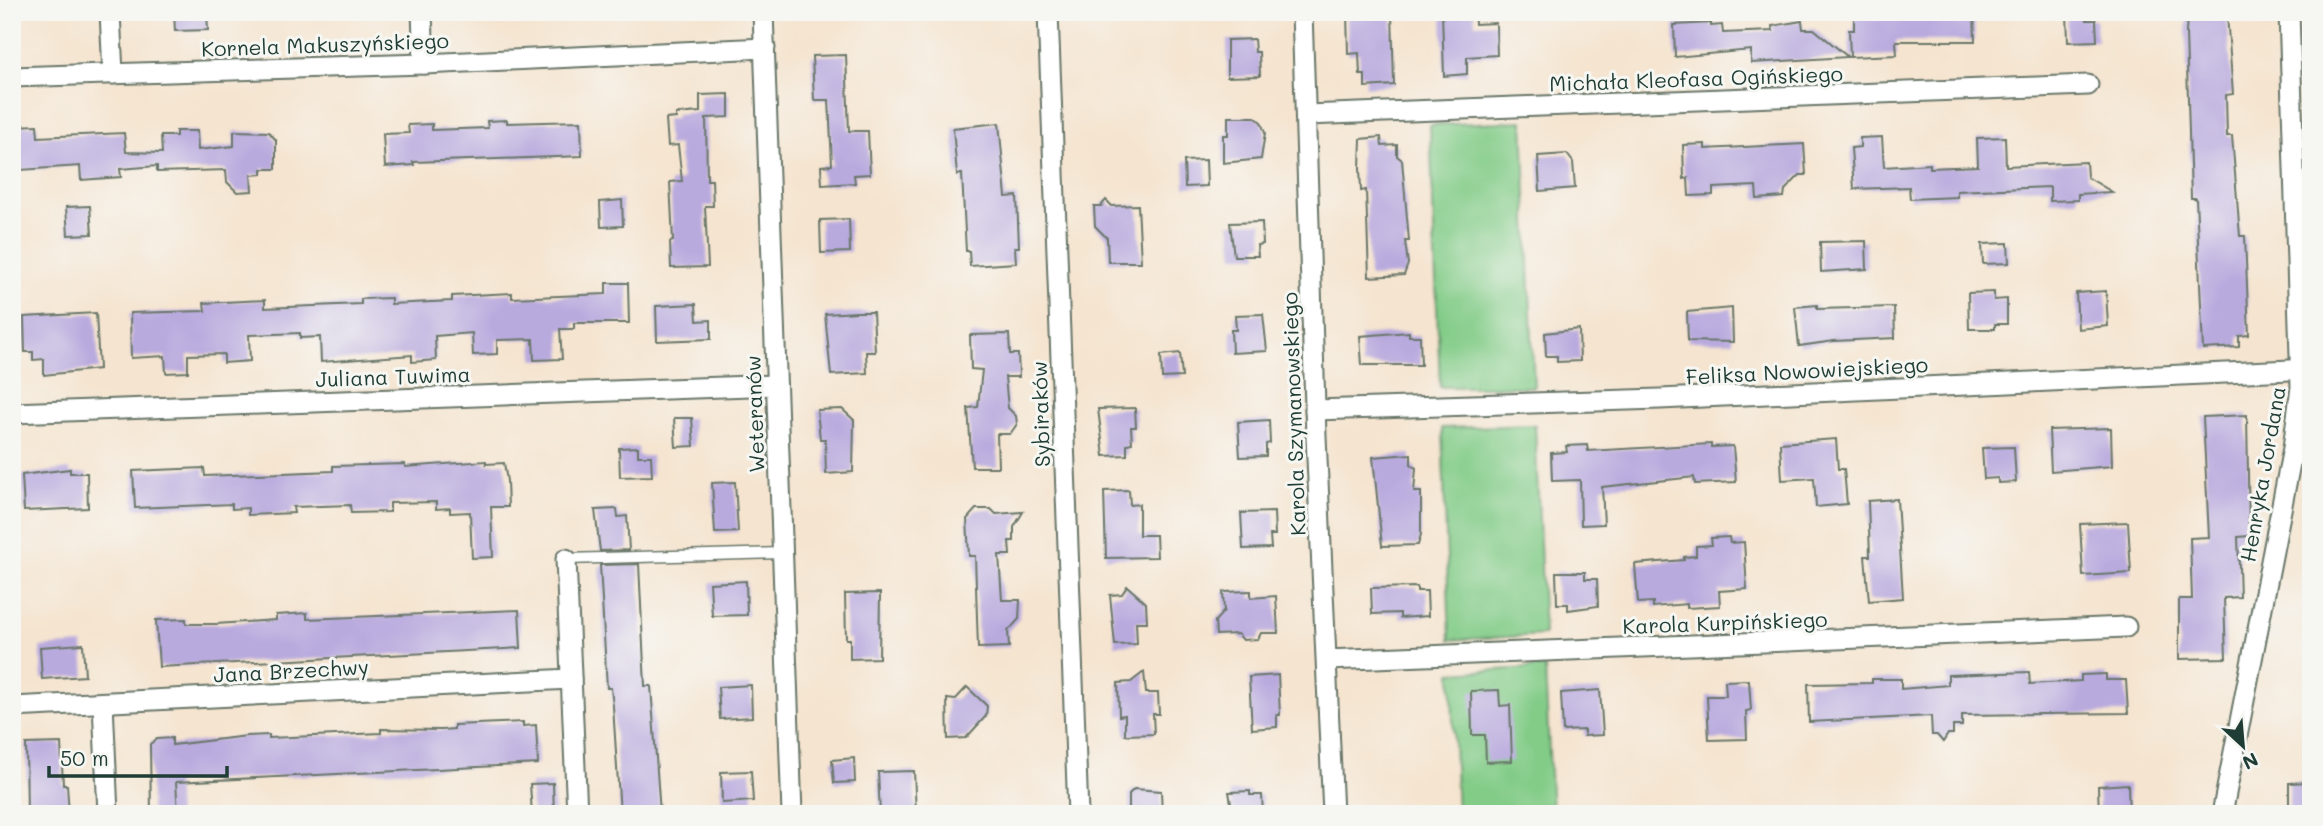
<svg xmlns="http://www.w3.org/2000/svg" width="2323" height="826" font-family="Mali,sans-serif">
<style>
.green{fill:#83cc88;stroke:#51845e;stroke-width:2}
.building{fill:#b9aade}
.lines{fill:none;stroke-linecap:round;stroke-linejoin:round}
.lane-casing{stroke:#6a776a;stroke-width:13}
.street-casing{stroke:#6a776a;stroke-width:23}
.lane{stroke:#fff;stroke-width:10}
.street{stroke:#fff;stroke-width:19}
.labels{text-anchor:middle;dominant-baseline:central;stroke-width:6;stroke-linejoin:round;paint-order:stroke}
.street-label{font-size:21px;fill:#1f3d34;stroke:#f6f6f2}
</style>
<rect width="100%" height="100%" fill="#f6f6f2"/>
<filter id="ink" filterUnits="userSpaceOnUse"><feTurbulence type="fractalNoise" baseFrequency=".0143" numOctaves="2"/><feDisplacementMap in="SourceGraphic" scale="14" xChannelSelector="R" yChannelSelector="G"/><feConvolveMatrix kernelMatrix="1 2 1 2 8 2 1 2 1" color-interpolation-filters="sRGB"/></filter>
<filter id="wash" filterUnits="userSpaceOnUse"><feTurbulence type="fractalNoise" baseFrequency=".00686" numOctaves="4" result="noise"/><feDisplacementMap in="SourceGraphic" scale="28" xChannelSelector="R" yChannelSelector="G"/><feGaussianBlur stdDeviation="1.57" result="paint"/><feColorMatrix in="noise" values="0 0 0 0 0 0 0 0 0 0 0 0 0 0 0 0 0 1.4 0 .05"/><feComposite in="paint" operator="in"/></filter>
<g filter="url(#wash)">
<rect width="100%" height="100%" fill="#f5e4cf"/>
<g class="green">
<polygon points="1523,121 1534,387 1440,387 1430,125"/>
<polygon points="1535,425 1544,635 1450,640 1442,428"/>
<polygon points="1545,667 1552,814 1457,814 1451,673"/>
</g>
<g id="blocks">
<g class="building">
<polygon points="174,12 207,12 208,30 175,31"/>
<polygon points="1347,12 1392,12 1394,85 1365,87 1365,75 1360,75 1359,53 1348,54"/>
<polygon points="1442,12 1474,12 1475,24 1496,23 1497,55 1467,57 1467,74 1444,76"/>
<polygon points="1854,12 1974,12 1975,41 1896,41 1897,55 1850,57 1849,30 1854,30"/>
<polygon points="2067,12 2086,12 2087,20 2096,20 2097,41 2068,42"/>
<polygon points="2227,15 2233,94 2226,95 2227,136 2232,136 2240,236 2245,236 2249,335 2239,336 2239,347 2203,349 2196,198 2191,198 2186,33 2187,16"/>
<polygon points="1802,21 1803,29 1814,29 1848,57 1751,63 1751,50 1675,57 1674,25 1711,23 1711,26 1722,25 1723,33 1773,31 1772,26"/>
<polygon points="1254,39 1255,52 1259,52 1260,76 1227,77 1227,40"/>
<polygon points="846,55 849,131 868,131 870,174 854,175 855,183 822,185 821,166 832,165 829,100 814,100 812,56"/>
<polygon points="729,94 729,117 706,118 707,180 712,180 713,206 705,206 708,267 671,268 670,242 673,241 670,182 682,181 678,145 668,146 666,119 676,118 676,114 700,112 700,95"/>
<polygon points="1228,117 1255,117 1261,122 1265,133 1261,159 1223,163 1223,135 1228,135"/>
<polygon points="507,120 507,123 581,121 582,156 413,162 414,165 385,167 383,134 409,133 408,125 432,124 432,130 488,128 487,121"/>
<polygon points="999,123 1006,197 1017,196 1019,247 1015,247 1016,263 970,266 969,251 966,251 962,174 957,175 953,128"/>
<polygon points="37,125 38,137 124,133 126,152 162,153 161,136 176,136 176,131 197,131 198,150 234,146 234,131 269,132 276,140 276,169 262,169 262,174 251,175 252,191 237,192 227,182 226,170 157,172 157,166 120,169 121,177 81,180 80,166 20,170 17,126"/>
<polygon points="1381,137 1382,146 1397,145 1397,156 1402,160 1409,241 1405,241 1408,264 1404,275 1369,277 1366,190 1361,191 1360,168 1361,139"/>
<polygon points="1882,137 1884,167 1930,164 1930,168 1978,166 1977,138 2005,137 2006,166 2086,162 2087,177 2112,192 2078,194 2078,200 2050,201 2050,187 1957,191 1957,197 1910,199 1909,187 1854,189 1851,148 1860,147 1860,138"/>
<polygon points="1705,144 1705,149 1804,144 1806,175 1800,175 1785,190 1784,197 1757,199 1756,186 1713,188 1713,195 1689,196 1688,178 1684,179 1683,145"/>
<polygon points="1567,154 1573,162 1575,188 1540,191 1538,156"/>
<polygon points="1206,160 1207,186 1185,187 1184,161"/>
<polygon points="622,200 623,226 601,227 600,202"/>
<polygon points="1106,200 1112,206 1138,205 1141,262 1108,262 1107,238 1095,226 1094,206 1101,206"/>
<polygon points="90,206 92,234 68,235 66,207"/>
<polygon points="849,219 850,252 821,253 820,220"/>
<polygon points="1262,222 1263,244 1257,245 1258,256 1234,256 1230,223"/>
<polygon points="1866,241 1867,269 1821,272 1820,242"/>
<polygon points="2008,243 2009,263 1983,264 1982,244"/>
<polygon points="606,283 628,283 629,323 574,323 574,329 560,329 562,359 534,360 533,339 497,340 497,354 473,355 472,333 435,336 436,360 412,362 412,355 321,362 320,337 300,338 300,333 249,335 250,361 224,363 224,354 188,355 188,372 166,373 165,356 131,358 130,313 205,311 204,303 265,300 265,308 361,304 361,299 391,298 391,304 452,301 452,296 512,293 512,298 606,294"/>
<polygon points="2106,291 2108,326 2078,329 2076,293"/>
<polygon points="1994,292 1994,300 2007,299 2007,324 1995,324 1995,329 1969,329 1968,293"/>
<polygon points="696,304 697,321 711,320 711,339 657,341 656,306"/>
<polygon points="1817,305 1817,309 1894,307 1895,338 1834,341 1799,346 1795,307"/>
<polygon points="1732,308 1733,342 1688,341 1687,312"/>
<polygon points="857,312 873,312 875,352 866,352 867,373 831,375 825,314"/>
<polygon points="96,313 99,369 44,375 44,359 33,360 33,352 25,352 24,317"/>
<polygon points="1263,314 1267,351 1232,353 1231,330 1236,330 1235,315"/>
<polygon points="1579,329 1580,361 1557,362 1557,356 1546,356 1545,333"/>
<polygon points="1409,332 1409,336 1420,336 1421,365 1362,365 1360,336"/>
<polygon points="1009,334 1010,354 1018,354 1019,377 1005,377 1008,408 1016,416 1017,424 1010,434 997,434 998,467 972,467 968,408 978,407 982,370 971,369 970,335"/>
<polygon points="1180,353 1182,377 1162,378 1161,355"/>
<polygon points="1135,408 1136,427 1131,427 1132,443 1127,444 1127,455 1104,456 1098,409"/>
<polygon points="842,409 854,420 853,472 826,474 825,439 820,439 817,410"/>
<polygon points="2247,415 2249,536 2238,537 2240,597 2224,598 2226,658 2179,659 2179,599 2192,599 2190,538 2209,537 2203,417"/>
<polygon points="674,418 692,418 694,446 676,447"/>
<polygon points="1269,420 1270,443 1266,444 1266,456 1240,457 1238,422"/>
<polygon points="2111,428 2112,466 2051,471 2049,430"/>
<polygon points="1836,439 1838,469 1844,469 1847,504 1816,507 1814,478 1782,480 1780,443"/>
<polygon points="1711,444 1711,447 1733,446 1736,482 1695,484 1694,477 1602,487 1604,524 1581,525 1580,480 1552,481 1551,453 1567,452 1566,446 1587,445 1588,451"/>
<polygon points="638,447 638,456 651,456 652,476 620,477 619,448"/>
<polygon points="2014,447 2016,482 1998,483 1998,478 1984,479 1982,448"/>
<polygon points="1411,454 1411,464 1416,468 1414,492 1421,492 1421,534 1418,545 1382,546 1373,457"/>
<polygon points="486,461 486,464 504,463 507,481 508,507 491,507 493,557 472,558 470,512 450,513 450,508 436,509 436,502 390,503 390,512 351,513 350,505 293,507 294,513 248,515 248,508 232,509 232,504 135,508 133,471 204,468 205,476 333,471 333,466 405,464 405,467"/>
<polygon points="70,469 70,473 87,473 88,508 24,511 22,475"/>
<polygon points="735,482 738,532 715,533 712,483"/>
<polygon points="1129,490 1130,505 1139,504 1139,535 1156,535 1157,557 1106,558 1104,491"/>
<polygon points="1897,499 1903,598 1869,601 1865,556 1870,556 1868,501"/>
<polygon points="617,509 618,517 627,516 629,550 600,551 595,510"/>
<polygon points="976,509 991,509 996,514 1023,512 1014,527 1014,541 1009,541 1010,555 999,555 1002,600 1020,600 1019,619 1008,631 1009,647 978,648 975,556 969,556 967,519"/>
<polygon points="1274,512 1275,535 1270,535 1271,548 1243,549 1241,513"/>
<polygon points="2128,522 2131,573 2083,576 2080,524"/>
<polygon points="1729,537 1730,543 1744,542 1747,589 1719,591 1720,606 1687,608 1687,604 1653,607 1653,602 1638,603 1635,564 1684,560 1684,557 1696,556 1696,546 1712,545 1711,538"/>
<polygon points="639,564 645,686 651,686 660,814 620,814 613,706 611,688 607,688 600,565"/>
<polygon points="1556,572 1585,572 1585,579 1597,579 1598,606 1568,610 1568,604 1557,604"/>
<polygon points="746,581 747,615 712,616 710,583"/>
<polygon points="1127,586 1146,603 1147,622 1136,622 1137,644 1115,645 1110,595 1122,594"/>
<polygon points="1417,587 1417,591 1427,591 1428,616 1400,618 1400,613 1372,614 1371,588"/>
<polygon points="1251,591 1251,598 1276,596 1278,633 1261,633 1258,639 1243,640 1238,634 1216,635 1215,621 1224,611 1223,592"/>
<polygon points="880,593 879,658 850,659 850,639 846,639 845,594"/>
<polygon points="519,610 521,648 159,667 156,620 186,619 186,624 216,624 276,620 276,615 307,613 307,619"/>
<polygon points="83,644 85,676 42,679 40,647"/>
<polygon points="1144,672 1146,693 1158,693 1159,714 1153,714 1154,734 1125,735 1125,715 1119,716 1118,683 1131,682"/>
<polygon points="2029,672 2030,684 2081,681 2081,675 2106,674 2106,680 2126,680 2128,713 1962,715 1962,726 1953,726 1953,734 1948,734 1943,742 1937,735 1932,735 1931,716 1809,722 1808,684 1872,683 1872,679 1901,679 1901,689 1948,685 1948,675"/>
<polygon points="1278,675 1280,715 1277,715 1277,727 1252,729 1249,677"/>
<polygon points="1749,680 1751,710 1746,711 1747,739 1709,740 1707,696 1726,696 1725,681"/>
<polygon points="751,685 752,717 720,719 718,687"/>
<polygon points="967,687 987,706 986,716 966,738 948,739 947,699 955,700"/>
<polygon points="1499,690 1500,706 1510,705 1512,761 1486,762 1485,735 1472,735 1471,691"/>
<polygon points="1600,690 1603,735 1584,736 1584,730 1563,731 1561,693"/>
<polygon points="523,722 523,726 536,725 538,764 176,782 178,814 151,814 150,744 157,739 172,738 172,745 247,736 269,735 269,738 381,733 381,729 441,730 454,729 454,725"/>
<polygon points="61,743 63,785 67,785 69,814 27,814 26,744"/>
<polygon points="854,758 855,782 834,783 832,760"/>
<polygon points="751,771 753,801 722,803 721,772"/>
<polygon points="914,771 916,814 880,814 878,772"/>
<polygon points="2311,782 2311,814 2289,814 2289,783"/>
<polygon points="553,783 554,814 532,814 530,784"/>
<polygon points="2128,784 2129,814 2099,814 2098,786"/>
<polygon points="1134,789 1161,791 1162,814 1129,814 1129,794"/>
<polygon points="1250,791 1250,795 1262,795 1263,814 1233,814 1229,792"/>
</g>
</g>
</g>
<g filter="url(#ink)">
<use href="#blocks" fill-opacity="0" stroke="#6a776a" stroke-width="2"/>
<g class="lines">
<g class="lane-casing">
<polyline id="lane" points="566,559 783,553"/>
</g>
<g class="street-casing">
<g id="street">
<polyline points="110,12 113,74"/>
<polyline points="422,12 424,64"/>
<polyline points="763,12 792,814"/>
<polyline points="1048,12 1078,814"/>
<polyline points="1302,12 1316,436 1333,814"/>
<polyline points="12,77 424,64 765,48"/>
<polyline points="1306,115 2088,85"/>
<polyline points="1315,410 1660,399 2311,369"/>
<polyline points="12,413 776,385"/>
<polyline points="566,559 577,814"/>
<polyline points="1327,660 2126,627"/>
<polyline points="103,703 108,814"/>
<polyline points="12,707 571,679"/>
<polyline points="2222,814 2293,448 2301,387 2289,12"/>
</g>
</g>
<use href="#lane" class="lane"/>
<use href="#street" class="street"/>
</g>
</g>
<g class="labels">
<g class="street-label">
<text transform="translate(325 44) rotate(-2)">Kornela Makuszyńskiego</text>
<text transform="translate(1696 78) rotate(-2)">Michała Kleofasa Ogińskiego</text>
<text transform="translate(1807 370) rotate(-3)">Feliksa Nowowiejskiego</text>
<text transform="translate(393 376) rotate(-2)">Juliana Tuwima</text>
<text transform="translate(754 414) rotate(-92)">Weteranów</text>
<text transform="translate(1040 414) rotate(-92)">Sybiraków</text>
<text transform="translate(1293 414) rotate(-92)">Karola Szymanowskiego</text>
<text transform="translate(2262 474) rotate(-80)">Henryka Jordana</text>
<text transform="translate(1725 622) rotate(-2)">Karola Kurpińskiego</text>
<text transform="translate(291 670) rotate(-3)">Jana Brzechwy</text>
</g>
</g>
<rect width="2323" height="826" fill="none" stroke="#f6f6f2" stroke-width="42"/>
<g transform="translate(2243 746) rotate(154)" stroke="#f6f6f2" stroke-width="5" paint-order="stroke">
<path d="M0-5L12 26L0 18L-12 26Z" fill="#1f3d34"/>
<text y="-10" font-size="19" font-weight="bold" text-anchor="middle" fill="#1f3d34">N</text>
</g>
<path d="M49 766v10h178v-10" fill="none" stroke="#1f3d34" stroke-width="3.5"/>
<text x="60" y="766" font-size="21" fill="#1f3d34" stroke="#f6f6f2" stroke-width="5" paint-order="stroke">50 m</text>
</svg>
